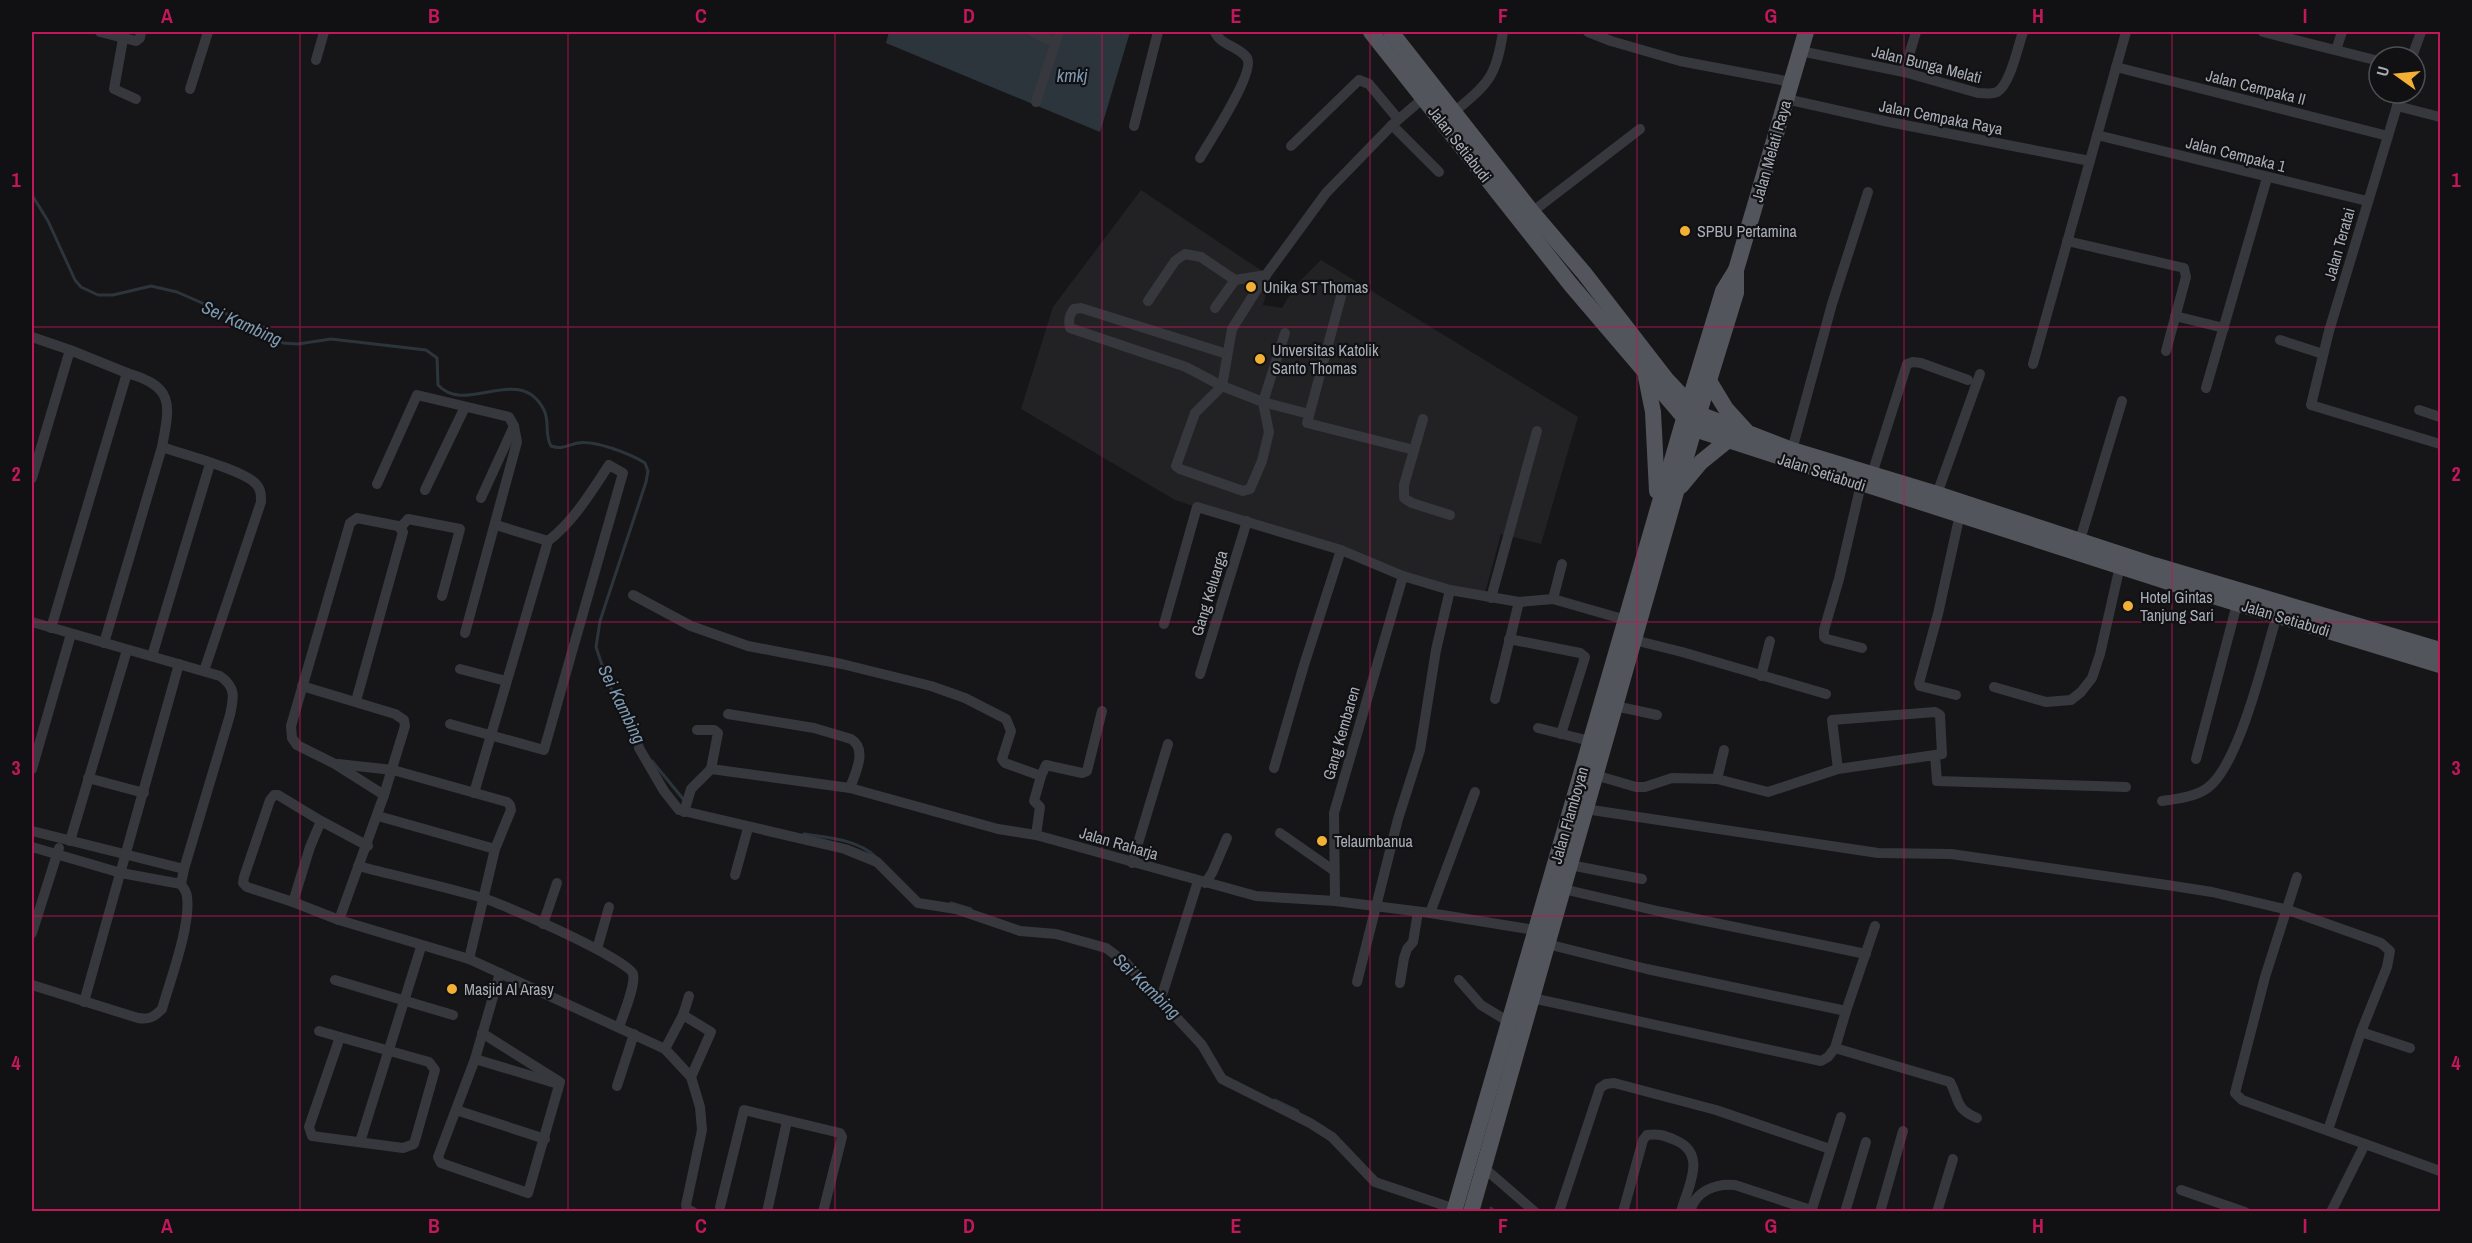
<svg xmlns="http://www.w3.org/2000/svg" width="2472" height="1243" font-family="'Archivo Narrow',sans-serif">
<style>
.built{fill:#222225}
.water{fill:#2c353c}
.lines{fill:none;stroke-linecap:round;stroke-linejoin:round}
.stream{stroke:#2c353c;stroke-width:3}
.minor{stroke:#37383d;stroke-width:10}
.primary{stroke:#53555c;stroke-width:16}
.grid{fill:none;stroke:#c2185b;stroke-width:1.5;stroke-opacity:0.55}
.poi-dot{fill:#f2b134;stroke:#111113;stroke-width:2}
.labels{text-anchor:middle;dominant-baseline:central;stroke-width:4.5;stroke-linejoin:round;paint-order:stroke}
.street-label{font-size:16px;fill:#a8adb8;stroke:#111113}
.poi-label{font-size:16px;fill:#a8adb8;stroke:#111113;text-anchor:start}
.water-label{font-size:18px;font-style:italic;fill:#7f9bb3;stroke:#111113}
.neatline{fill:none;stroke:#c2185b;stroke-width:2}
.grid-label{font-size:20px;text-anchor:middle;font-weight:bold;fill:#c2185b}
</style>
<rect width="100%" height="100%" fill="#161618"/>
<polygon class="built" points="1141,190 1271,277 1263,305 1282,308 1295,286 1321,260 1578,417 1541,544 1501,534 1483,600 1175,500 1021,409 1053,307"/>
<polygon class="water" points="889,32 1130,32 1100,132 886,43"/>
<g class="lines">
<g class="stream">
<path d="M32,195L48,221L75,280L81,287L98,295H113L151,286L177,292L266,331L283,343L298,344L331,339L426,350L437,358L438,385C466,416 520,362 544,410C550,422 544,434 551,446C562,450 568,445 578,443C595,440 631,454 645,463L648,471L646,482L600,621L596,647L608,683L642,745"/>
<polyline points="652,761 684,800"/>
<path d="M804,834C828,838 857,839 876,857"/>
<polyline points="951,903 971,909"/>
<polyline points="1275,1100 1298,1111"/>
<polyline points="1491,1208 1495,1212"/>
</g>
<g class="minor">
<polyline points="100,32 136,41 140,38 141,32"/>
<polyline points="1033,32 1055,43"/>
<polyline points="1588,32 1611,41 1680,61 1791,82"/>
<polyline points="2263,32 2379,61"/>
<polyline points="123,39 114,89 136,99"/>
<polyline points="2336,50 2342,32"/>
<path d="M1800,51L1904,72L1978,93C1985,93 1991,95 1997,92C2010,85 2018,46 2023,32"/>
<polyline points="2412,57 2421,32"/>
<polyline points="316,60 324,32"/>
<polyline points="2116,67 2388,136"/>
<polyline points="1904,72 1916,32"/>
<polyline points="190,89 208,32"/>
<polyline points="2401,93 2329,331 2311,405 2440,444"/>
<polyline points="1786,99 1889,122 2090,161"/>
<polyline points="1036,102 1059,32"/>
<polyline points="2397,106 2440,117"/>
<path d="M1454,112C1489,83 1496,77 1503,32"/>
<polyline points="1392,125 1439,172"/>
<polyline points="1134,126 1158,32"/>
<polyline points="2097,135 2367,201"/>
<polyline points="1291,146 1359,80 1369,84 1398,119"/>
<path d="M1200,158C1209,142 1256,72 1247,58C1239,46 1221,46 1215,32"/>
<polyline points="1532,212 1640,129"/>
<polyline points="2067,241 2184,268 2186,277 2166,351"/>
<polyline points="1343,289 1307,423 1414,450"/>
<polyline points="1148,301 1175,261 1185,254 1201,257 1235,280 1266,275"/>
<polyline points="1215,308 1235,280"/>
<polyline points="2175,316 2224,328"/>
<polyline points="32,337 70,350"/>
<polyline points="2280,340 2323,354"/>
<path d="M1227,354L1081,308L1074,309C1069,315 1068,320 1070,328L1186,367L1222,386L1195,413L1176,466L1180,469L1243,491L1250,489L1262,461L1269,432L1263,402L1285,333"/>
<polyline points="2033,364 2126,32"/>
<polyline points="2206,388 2267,178"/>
<polyline points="2419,410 2440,417"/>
<polyline points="1309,414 1263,402 1222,386 1232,329 1266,275 1326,193 1392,125 1427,95"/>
<polyline points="1423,419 1404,485 1404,498 1412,503 1450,515"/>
<polyline points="1792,450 1832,304 1868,192"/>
<polyline points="1872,474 1907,364 1913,362 1921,363 1968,380"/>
<polyline points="32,478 70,350 127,373"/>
<polyline points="377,484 417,395 509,417 514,426 517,442 465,633"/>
<polyline points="1861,484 1839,579 1824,630 1824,637 1827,639 1862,648"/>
<polyline points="425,490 465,407"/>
<polyline points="1937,494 1980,374"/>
<polyline points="481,498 514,426"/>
<polyline points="496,525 548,541"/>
<polyline points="401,527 408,519 460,529 442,596"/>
<polyline points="2080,540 2122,401"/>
<polyline points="633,595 691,626 748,646 842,664 931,686 965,698 1006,719 1011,731 1002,759 1005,763 1041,776 1046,765 1082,773 1087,771 1102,711"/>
<polyline points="1491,598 1537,431"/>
<polyline points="1553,599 1562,564"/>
<path d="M32,622L220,676C236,687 234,697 230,715L184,869L181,884C184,889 187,892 187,897C191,925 170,981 162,1009C154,1017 149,1020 138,1018L32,985"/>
<polyline points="1164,624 1197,507 1341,550 1403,576 1450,590 1519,602 1553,599 1626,620"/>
<path d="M51,628L127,373C175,387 170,404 162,447C182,454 244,470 256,484C261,489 261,495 261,502L204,671"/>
<polyline points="1509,639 1580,653 1585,657 1561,734"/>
<polyline points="1634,640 1682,652 1826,694"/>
<polyline points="104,643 162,447"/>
<polyline points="152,656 210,464"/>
<polyline points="460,669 506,681"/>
<polyline points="1200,674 1247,521"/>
<polyline points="1761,676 1770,641"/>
<polyline points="302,686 395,714 404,720 405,726 384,795"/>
<polyline points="1994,687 2046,702 2071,700 2081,692 2092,678 2100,654 2120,566"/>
<polyline points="1956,695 1920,686 1919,683 1938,614 1960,514"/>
<polyline points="1495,699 1519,602"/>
<polyline points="1615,706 1657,715"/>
<path d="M728,714L814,728L851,739C868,749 855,774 850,788"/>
<path d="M450,724L544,750L623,473L609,465C591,492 574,521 548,541C523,625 498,709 474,793"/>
<polyline points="1538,728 1590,741"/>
<polyline points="697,730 714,730 718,733 711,769"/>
<polyline points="639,748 664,791 679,810 845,849 877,862 918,903 956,909 1020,931 1056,934 1106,948 1125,962 1202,1045 1222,1079 1310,1123 1332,1137 1375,1182 1455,1209"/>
<polyline points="2196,759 2237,604"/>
<polyline points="338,764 393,770 507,802 510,805 511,810 495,849 469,959"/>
<polyline points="1274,768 1304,665 1341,550"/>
<polyline points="32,769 71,634"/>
<polyline points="711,769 850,788 998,829 1036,835 1256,896 1335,901 1430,913 1541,931"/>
<polyline points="1838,769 1832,720 1935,712 1940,715 1942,754 1935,755"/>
<polyline points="1595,775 1636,787 1645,787 1672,778 1717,779 1768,792 1838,769 1935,755 1937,781 2126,787"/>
<polyline points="88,778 144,793"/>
<polyline points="1717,779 1724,750"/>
<path d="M2162,801C2176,799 2194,797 2206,789C2239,768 2265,654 2277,615"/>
<polyline points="1585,809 1878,853 1951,854 2167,885 2212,892 2288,910 2381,943 2390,951 2387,967 2361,1032 2328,1130"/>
<polyline points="684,812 691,789 711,769"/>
<polyline points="378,816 495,849"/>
<polyline points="32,831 184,869"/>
<polyline points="1280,833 1333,870"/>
<polyline points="1036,835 1040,807 1034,801 1041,776"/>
<polyline points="70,841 127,650"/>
<polyline points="368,846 321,821 310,847 293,902 339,920 469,959 665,1049 691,1077 700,1107 702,1130 686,1205 687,1209 693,1212"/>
<polyline points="32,847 121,873 181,884"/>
<polyline points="1132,863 1168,744"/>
<polyline points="1570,865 1642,879"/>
<path d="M358,866C400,877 442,886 483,898C503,904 630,960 633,974C636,985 623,1015 619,1027"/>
<polyline points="735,875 748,828"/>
<polyline points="2297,877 2265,977 2235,1093 2242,1100 2365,1144"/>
<polyline points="1205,883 1212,873 1227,838"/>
<polyline points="1563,889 1662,912 1866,954"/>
<polyline points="1335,901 1334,813 1403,576"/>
<polyline points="293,902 247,887 243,883 244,877 270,800 274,795 278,795 321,821"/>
<polyline points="1430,913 1475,792"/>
<polyline points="339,920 384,795 335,764 297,745 292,738 291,726 350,523 357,518 398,526 403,532 356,701"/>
<polyline points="543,924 557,883"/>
<polyline points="32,933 59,848"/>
<polyline points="1547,944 1647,969 1846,1011"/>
<polyline points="597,949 609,907"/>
<polyline points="335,980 453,1015"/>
<polyline points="1459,980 1481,1005 1509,1022"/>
<polyline points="1357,982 1398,819 1420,750 1436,650 1450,590"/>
<polyline points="1400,983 1404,958 1407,949 1413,942 1418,912"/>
<polyline points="1163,992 1198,881"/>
<polyline points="1532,998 1821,1061 1828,1057 1835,1048 1846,1011 1875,926"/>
<polyline points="84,1002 179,664"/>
<polyline points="683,1015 711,1032 691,1077"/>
<polyline points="319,1031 340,1037"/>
<polyline points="2361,1032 2410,1048"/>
<polyline points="482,1033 560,1082 528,1193 441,1163 438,1157 475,1059 500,973"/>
<polygon points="340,1037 429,1062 435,1070 414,1144 403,1148 312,1136 309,1127"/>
<path d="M1835,1048L1950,1082C1960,1100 1954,1108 1977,1118"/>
<polyline points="665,1049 683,1015 689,996"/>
<polyline points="475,1059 555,1083"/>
<polyline points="617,1086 634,1034"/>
<polyline points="456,1110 545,1139"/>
<polyline points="360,1142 421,947"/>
<polyline points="1483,1167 1535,1212"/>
<polyline points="2181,1190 2245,1212"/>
<polyline points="720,1207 744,1110 840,1133 842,1137 823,1212"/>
<polyline points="767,1212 787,1121"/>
<polyline points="1559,1212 1600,1088 1606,1084 1614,1083 1716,1110 1830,1149"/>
<path d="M1623,1212L1643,1140L1647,1135C1658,1133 1666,1136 1675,1140C1708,1154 1688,1186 1681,1212"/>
<path d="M1690,1212C1695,1191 1716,1183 1735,1185L1811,1210"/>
<polyline points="1811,1212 1841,1117"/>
<polyline points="1845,1212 1866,1142"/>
<polyline points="1880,1212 1903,1131"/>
<polyline points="1937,1212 1953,1159"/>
<polyline points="2331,1212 2365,1144 2440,1171"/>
</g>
<g class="primary">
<polyline points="1371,32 1571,285 1694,429 2193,590 2440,665"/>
<polyline points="1391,32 1532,212 1584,273 1666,379 1699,414 1792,450 1937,494 2154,565 2440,650"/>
<polyline points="1646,377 1653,412 1657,491"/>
<polyline points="1709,381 1726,409 1746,431"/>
<polyline points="1681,486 1701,462 1727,441"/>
<polyline points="1454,1212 1684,419 1723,291 1736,270 1806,32"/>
<polyline points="1471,1212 1694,429 1736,293 1736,270"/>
</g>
</g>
<path class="grid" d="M300,32V1212M568,32V1212M835,32V1212M1102,32V1212M1370,32V1212M1637,32V1212M1904,32V1212M2172,32V1212M32,327H2440M32,622H2440M32,916H2440"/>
<g class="poi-dot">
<circle cx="1685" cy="231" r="6"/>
<circle cx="1251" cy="287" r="6"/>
<circle cx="1260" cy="359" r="6"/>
<circle cx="2128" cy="606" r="6"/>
<circle cx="1322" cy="841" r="6"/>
<circle cx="452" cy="989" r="6"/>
</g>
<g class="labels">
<g class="street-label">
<text transform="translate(1927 64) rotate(14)">Jalan Bunga Melati</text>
<text transform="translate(2256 87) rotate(14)">Jalan Cempaka II</text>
<text transform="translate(1941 117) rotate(11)">Jalan Cempaka Raya</text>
<text transform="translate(1460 144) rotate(52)">Jalan Setiabudi</text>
<text transform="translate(1771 151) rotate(-74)">Jalan Melati Raya</text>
<text transform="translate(2236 154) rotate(14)">Jalan Cempaka 1</text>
<text transform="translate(2339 244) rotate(-74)">Jalan Teratai</text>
<text transform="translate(1822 472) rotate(18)">Jalan Setiabudi</text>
<text transform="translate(1209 593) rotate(-73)">Gang Keluarga</text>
<text transform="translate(2286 618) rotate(17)">Jalan Setiabudi</text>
<text transform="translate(1341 733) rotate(-74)">Gang Kembaren</text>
<text transform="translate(1569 815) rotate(-74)">Jalan Flamboyan</text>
<text transform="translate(1119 843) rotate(16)">Jalan Raharja</text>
</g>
<g class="poi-label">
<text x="1697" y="231">SPBU Pertamina</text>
<text x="1263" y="287">Unika ST Thomas</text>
<text x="1272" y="350">Unversitas Katolik<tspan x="1272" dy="18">Santo Thomas</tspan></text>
<text x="2140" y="597">Hotel Gintas<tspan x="2140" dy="18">Tanjung Sari</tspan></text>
<text x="1334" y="841">Telaumbanua</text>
<text x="464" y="989">Masjid Al Arasy</text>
</g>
<g class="water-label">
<text x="1072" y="75">kmkj</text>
<text transform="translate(242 323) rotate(24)">Sei Kambing</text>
<text transform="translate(622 704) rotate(64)">Sei Kambing</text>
<text transform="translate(1147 986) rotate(44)">Sei Kambing</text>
</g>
</g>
<rect width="2472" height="1243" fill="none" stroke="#111113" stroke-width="66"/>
<g transform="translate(2397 75) rotate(285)"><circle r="28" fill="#111113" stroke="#4d4f55" stroke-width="1.5"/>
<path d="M0-4.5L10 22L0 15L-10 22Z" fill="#f2b134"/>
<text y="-9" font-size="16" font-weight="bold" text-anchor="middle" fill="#a8adb8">U</text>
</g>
<rect x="33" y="33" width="2406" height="1177" class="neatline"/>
<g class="grid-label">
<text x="167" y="23">A</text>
<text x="434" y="23">B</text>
<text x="701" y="23">C</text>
<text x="969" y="23">D</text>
<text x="1236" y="23">E</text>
<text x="1503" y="23">F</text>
<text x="1771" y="23">G</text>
<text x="2038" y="23">H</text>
<text x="2305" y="23">I</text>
<text x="16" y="187">1</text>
<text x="2456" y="187">1</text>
<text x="16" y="481">2</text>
<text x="2456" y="481">2</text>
<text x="16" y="775">3</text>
<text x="2456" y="775">3</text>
<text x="16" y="1070">4</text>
<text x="2456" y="1070">4</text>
<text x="167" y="1233">A</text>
<text x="434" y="1233">B</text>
<text x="701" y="1233">C</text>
<text x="969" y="1233">D</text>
<text x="1236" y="1233">E</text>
<text x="1503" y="1233">F</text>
<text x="1771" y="1233">G</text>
<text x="2038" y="1233">H</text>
<text x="2305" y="1233">I</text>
</g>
</svg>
